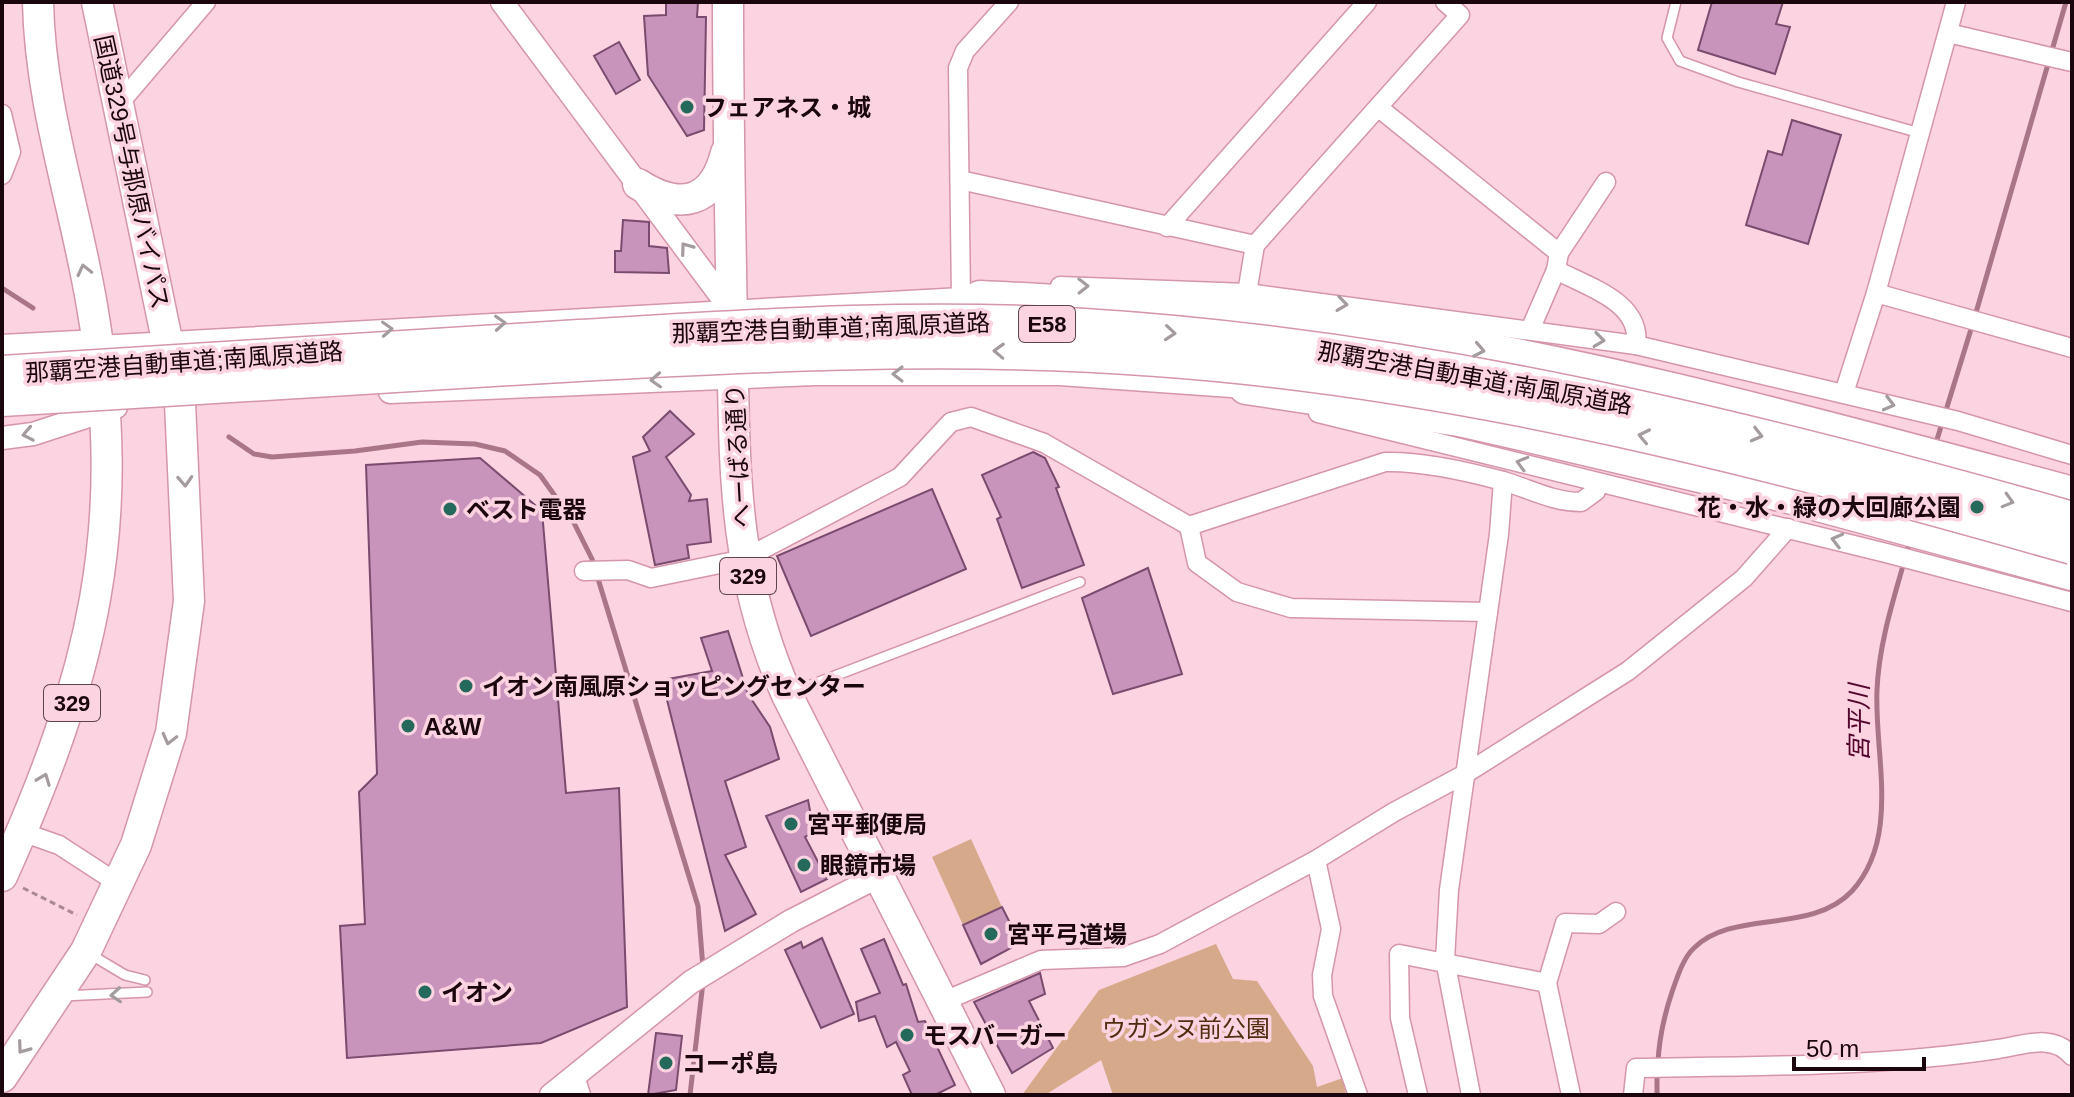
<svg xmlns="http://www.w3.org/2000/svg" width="2074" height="1097" font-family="Arial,'Noto Sans JP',sans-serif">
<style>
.green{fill:#d6a98a}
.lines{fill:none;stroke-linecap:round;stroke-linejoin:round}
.stream{stroke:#aa7588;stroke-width:5}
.building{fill:#c994bb;stroke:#7b4b6f;stroke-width:2}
.service-casing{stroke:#d595ab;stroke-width:12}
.minor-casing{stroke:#d595ab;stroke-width:21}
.tertiary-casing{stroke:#d595ab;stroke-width:25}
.trunk-casing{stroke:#d595ab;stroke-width:33}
.motorway-casing{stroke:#d595ab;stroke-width:37}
.path{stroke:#aa8894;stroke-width:3;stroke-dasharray:6 4;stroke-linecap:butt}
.service{stroke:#fff;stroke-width:9}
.minor{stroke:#fff;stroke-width:18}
.tertiary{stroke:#fff;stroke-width:22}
.trunk{stroke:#fff;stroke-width:30}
.motorway{stroke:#fff;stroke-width:34}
.motorway-bridge-casing{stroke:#d595ab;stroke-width:37;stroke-linecap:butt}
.motorway-bridge{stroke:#fff;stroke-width:34}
.oneway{stroke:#a49b9f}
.poi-dot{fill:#25695b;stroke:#fcd3e0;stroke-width:3}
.labels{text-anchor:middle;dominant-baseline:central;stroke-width:7;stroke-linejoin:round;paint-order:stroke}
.shield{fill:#fcd3e0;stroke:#5e444d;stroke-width:2}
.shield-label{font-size:22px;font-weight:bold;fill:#1b060e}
.poi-label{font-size:24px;font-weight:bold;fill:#1b060e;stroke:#fcd3e0;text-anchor:start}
.street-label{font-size:24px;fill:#1b060e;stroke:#fcd3e0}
.park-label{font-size:24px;fill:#512d0f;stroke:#fcd3e0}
.water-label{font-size:26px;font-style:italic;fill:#53062d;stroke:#fcd3e0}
</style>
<rect width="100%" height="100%" fill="#fcd3e0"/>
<g class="green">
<polygon points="971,839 1002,907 963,925 932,857"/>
<polygon points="1216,944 1233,979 1257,981 1313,1066 1317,1087 1343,1078 1346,1095 1113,1095 1101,1060 1045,1095 1022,1095 1099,990"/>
</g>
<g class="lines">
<g class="stream">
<polyline points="2,288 33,308"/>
<polyline points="1975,316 2066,2"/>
<polyline points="229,437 254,454 272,457 355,451 422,442 475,444 505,451 540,475 573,521 592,559 698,906 703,968"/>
<polyline points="1935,446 1972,326"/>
<path d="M1658,1063C1659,1037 1664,1016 1672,992C1677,978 1683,958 1694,948C1733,909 1811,935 1852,891C1901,837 1874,754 1877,690C1879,639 1897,589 1910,541"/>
<polyline points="690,1095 703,982"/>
<polyline points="1657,1095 1657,1073"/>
</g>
</g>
<g class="building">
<polygon points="666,2 698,2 697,17 706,17 704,130 687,136 648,75 644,16 666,15"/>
<polygon points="1712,2 1783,2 1776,24 1790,27 1775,74 1698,50"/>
<polygon points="619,42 640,80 616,94 594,56"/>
<polygon points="1792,120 1841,135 1808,244 1746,225 1768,151 1782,155"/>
<polygon points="623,220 649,222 649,246 667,248 669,273 615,272 615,251 621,251"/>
<polygon points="670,411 694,434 666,457 691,495 689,501 707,499 711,542 687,545 689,558 655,565 633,457 650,451 643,437"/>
<polygon points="1033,452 1045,458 1059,487 1056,488 1084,565 1022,588 997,519 1001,517 982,475"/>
<polygon points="480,458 542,511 566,793 619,788 627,1007 541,1043 347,1058 340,926 365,924 359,792 377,774 366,465"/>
<polygon points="932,489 966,569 811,636 777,556"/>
<polygon points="1148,568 1182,674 1113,694 1082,598"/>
<polygon points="728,631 748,694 770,727 779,759 725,781 746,847 725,855 756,914 725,931 662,680 712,671 701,638"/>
<polygon points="808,800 814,832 805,837 827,879 801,892 766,816"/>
<polygon points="1002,907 1020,943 981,964 963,925"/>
<polygon points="822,938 854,1014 821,1028 785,950 801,942 803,948"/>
<polygon points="884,939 903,985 906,984 918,1022 925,1021 955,1085 935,1095 912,1095 903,1075 910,1071 896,1042 887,1047 875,1016 859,1021 856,1002 880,993 861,949"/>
<polygon points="1040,973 1045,994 1029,1001 1053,1048 1012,1073 974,1002"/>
<polygon points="656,1033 682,1036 676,1090 648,1095"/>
</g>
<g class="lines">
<g class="service-casing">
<g id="service">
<polyline points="1676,2 1667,38 1680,61 1738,82 1920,133"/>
<polyline points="790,693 1080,582"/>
<polyline points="88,953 125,975 145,980"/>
<polyline points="63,996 147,992"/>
</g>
</g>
<g class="minor-casing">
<g id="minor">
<polyline points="1948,33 2072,62"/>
<polyline points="118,105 206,2"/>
<polyline points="1379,108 1559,253 1556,270 1530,330"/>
<polyline points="2,114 11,152 2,175"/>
<polyline points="960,180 1255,245 1460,15 1445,2"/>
<polyline points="1167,227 1367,2"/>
<polyline points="1559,253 1606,182"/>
<path d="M1556,270C1588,287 1642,302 1636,345"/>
<polyline points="1060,286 1247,293 1636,345 1958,421 2072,455"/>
<polyline points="1247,293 1255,245"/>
<polyline points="1876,293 2072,348"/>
<polyline points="961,299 958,68 965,51 1009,2"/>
<polyline points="1844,393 1876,293 1956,2"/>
<polyline points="1318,413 1886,553 2072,602"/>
<polyline points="1189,526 1197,563 1237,592 1291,608 1488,612"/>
<path d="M584,571L628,570L651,578L744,559L900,477L951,422L971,417L1044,443L1189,526L1385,462C1423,461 1466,471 1503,481C1530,489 1553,502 1581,502L1596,491L1597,484"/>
<polyline points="22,832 59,845 119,884"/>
<polyline points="1316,860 1331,929 1322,975 1323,996 1358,1095"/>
<polyline points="942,1002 1041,960 1123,957 1160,944 1316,860 1394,812 1465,774 1628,671 1744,578 1788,528"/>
<polyline points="575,1076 581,1095"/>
<polyline points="1418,1095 1400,1018 1399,954 1547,983"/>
<polyline points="1471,1095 1445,960 1449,890 1499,534 1503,481"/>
<polyline points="1571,1095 1547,983 1565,923 1599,924 1616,912"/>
<path d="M1633,1095L1636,1068C1756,1066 1879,1067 1998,1049C2024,1045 2053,1033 2072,1056"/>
</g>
</g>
<g class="tertiary-casing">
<g id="tertiary">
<polyline points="502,2 732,311"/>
<polyline points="98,347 980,298"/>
<polyline points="390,392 814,374 1060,374 1246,387"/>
<polyline points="2,438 33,434 116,407"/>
<polyline points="551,1095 691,982 791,921 879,876"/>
</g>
</g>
<g class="trunk-casing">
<g id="trunk">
<path d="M728,2C728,110 730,217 732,325C735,461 730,566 787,695L990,1095"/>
<path d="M638,184C680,211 713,204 726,153"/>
<path d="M2,876C92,677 130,526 92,306C75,204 40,106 38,2"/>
<polyline points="2,1077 86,951 136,845 171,733 189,601 180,403 97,2"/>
</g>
</g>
<g class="motorway-casing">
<g id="motorway">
<path d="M980,298C1092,304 1205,307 1317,322C1573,357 1823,427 2072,494"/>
<polyline points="2,352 98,347"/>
<polyline points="1246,387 1459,419 1525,434 1789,496 2072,573"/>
</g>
</g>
<polyline class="path" points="23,888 77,915"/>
<use href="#service" class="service"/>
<use href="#minor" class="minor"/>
<use href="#tertiary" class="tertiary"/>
<use href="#trunk" class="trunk"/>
<use href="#motorway" class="motorway"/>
<g class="motorway-bridge-casing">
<g id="motorway-bridge">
<path d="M2,373C194,361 387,349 579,337C747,327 916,315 1084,326C1421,347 1748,427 2072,519"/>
<path d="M2,399C177,389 352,378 527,367C737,355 947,343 1157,359C1468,381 1773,462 2072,547"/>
</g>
</g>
<use href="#motorway-bridge" class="motorway-bridge"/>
</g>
<defs><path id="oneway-chevron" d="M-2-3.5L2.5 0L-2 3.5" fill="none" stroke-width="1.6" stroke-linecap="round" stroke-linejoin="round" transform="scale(2)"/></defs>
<g class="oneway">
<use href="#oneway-chevron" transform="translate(686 248) rotate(-126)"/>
<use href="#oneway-chevron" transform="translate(84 270) rotate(-103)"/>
<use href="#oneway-chevron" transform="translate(1083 286) rotate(-1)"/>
<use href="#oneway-chevron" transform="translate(1342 304) rotate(8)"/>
<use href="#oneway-chevron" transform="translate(500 323) rotate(-3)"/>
<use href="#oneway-chevron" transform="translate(387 329) rotate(-3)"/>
<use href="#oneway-chevron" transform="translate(1170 333) rotate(5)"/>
<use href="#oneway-chevron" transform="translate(1599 340) rotate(8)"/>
<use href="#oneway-chevron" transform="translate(1479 350) rotate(11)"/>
<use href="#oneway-chevron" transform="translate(999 351) rotate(-178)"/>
<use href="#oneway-chevron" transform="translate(898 374) rotate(-180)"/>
<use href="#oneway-chevron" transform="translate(656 380) rotate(177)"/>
<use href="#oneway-chevron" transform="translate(1889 404) rotate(14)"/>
<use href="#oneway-chevron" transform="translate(28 434) rotate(169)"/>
<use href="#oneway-chevron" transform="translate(1757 435) rotate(14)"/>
<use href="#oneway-chevron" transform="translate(1644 436) rotate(-168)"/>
<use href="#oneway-chevron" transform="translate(1522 463) rotate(-164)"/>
<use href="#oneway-chevron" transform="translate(185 481) rotate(87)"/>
<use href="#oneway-chevron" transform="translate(2008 501) rotate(16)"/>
<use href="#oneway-chevron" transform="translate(1837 540) rotate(-166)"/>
<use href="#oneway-chevron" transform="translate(169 739) rotate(104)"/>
<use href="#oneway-chevron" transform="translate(44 779) rotate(-69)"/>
<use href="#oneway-chevron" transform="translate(116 995) rotate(176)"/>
<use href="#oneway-chevron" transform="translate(23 1048) rotate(126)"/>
</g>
<g class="poi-dot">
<circle cx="687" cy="107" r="8"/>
<circle cx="1977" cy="507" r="8"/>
<circle cx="450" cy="509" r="8"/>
<circle cx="466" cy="686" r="8"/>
<circle cx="408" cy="726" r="8"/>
<circle cx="791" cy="824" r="8"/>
<circle cx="804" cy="865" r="8"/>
<circle cx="991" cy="934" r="8"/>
<circle cx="425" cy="992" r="8"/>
<circle cx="907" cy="1035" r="8"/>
<circle cx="666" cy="1063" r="8"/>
</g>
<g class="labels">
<g class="shield">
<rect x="1019" y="306" width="56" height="36" rx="6"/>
<rect x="720" y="558" width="56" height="36" rx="6"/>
<rect x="44" y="685" width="56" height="36" rx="6"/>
</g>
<g class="shield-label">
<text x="1047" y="324">E58</text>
<text x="748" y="576">329</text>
<text x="72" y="703">329</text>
</g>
<g class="poi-label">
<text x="703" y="107">フェアネス・城</text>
<text x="1961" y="507" text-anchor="end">花・水・緑の大回廊公園</text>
<text x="466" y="509">ベスト電器</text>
<text x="482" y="686">イオン南風原ショッピングセンター</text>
<text x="424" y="726">A&amp;W</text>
<text x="807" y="824">宮平郵便局</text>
<text x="820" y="865">眼鏡市場</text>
<text x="1007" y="934">宮平弓道場</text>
<text x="441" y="992">イオン</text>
<text x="923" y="1035">モスバーガー</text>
<text x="682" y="1063">コーポ島</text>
</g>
<g class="street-label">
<text transform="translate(132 172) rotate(78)">国道329号与那原バイパス</text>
<text transform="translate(831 328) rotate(-2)">那覇空港自動車道;南風原道路</text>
<text transform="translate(184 362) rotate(-4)">那覇空港自動車道;南風原道路</text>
<text transform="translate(1475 378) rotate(10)">那覇空港自動車道;南風原道路</text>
<text transform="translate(738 456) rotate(-93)">へーばる通り</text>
</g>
<g class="park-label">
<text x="1186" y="1028">ウガンヌ前公園</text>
</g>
<g class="water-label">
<text transform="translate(1859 723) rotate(-90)">宮平川</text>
</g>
</g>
<rect width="2074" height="1097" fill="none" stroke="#1b060e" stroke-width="8"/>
<path d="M1794 1057v12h130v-12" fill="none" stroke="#1b060e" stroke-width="4"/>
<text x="1806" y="1057" font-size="24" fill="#1b060e" stroke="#fcd3e0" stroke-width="6" paint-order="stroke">50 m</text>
</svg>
